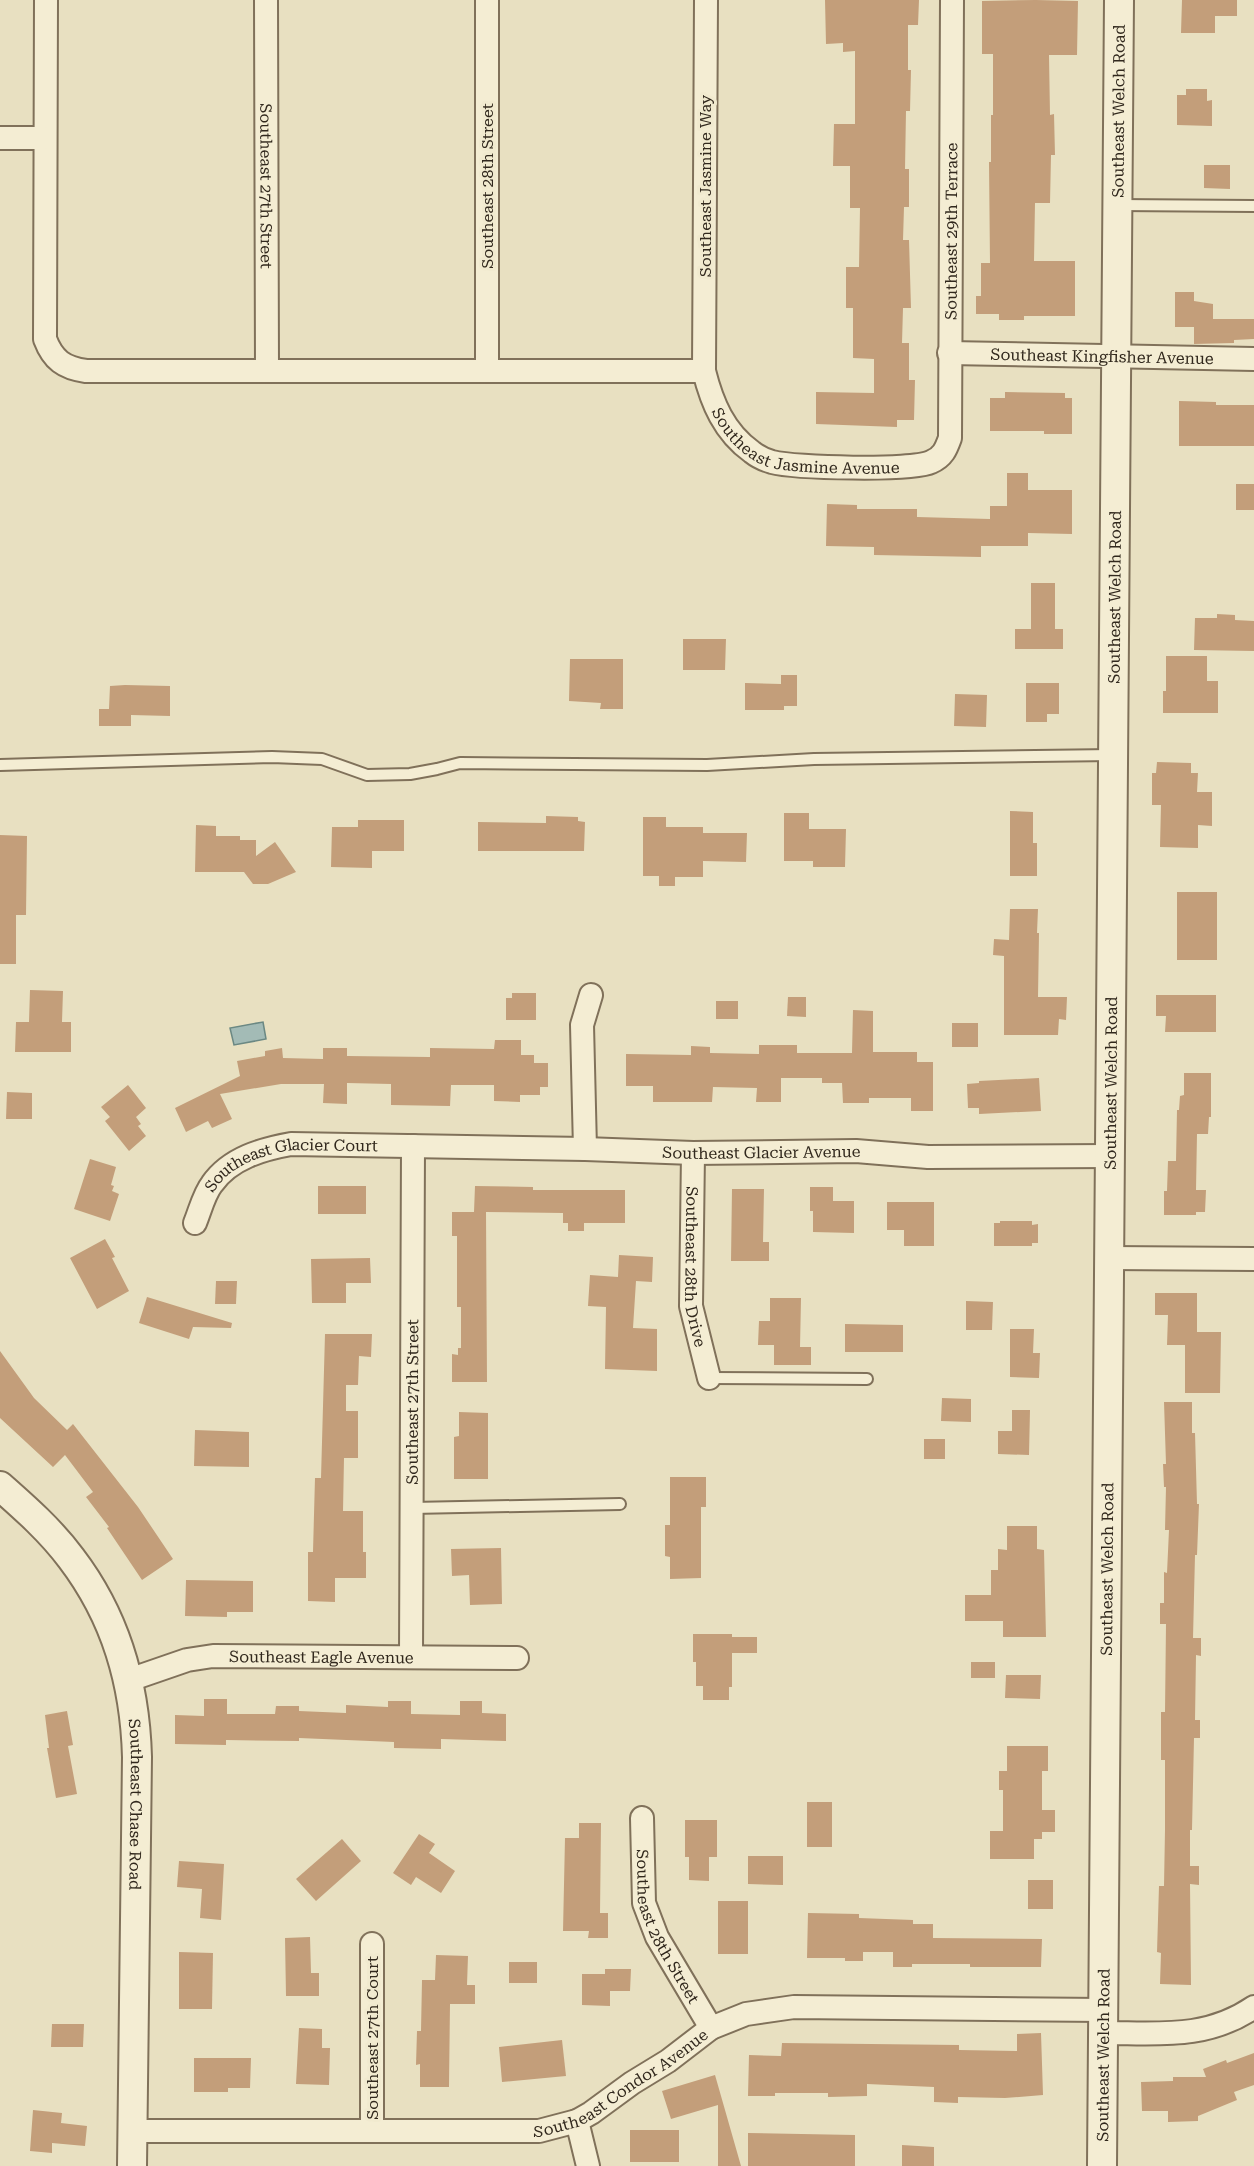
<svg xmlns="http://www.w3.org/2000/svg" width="1254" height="2166" font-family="'Roboto Serif',serif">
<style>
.water{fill:#a3bbb6;stroke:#6b8883;stroke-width:1.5}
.building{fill:#c39e7a}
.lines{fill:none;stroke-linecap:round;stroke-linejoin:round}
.service-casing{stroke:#80715a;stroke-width:14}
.minor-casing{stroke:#80715a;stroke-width:26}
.tertiary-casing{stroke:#80715a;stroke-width:32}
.service{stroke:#f4edd3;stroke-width:10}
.minor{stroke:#f4edd3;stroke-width:22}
.tertiary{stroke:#f4edd3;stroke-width:28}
.labels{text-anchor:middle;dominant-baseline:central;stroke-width:6;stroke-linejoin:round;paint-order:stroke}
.street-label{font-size:16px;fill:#31281d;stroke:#f1eacf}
</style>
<rect width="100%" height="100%" fill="#e8e0c1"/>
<polygon class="water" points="263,1022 266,1039 234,1045 230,1028"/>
<g class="building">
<polygon points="825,0 919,0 918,25 908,25 908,70 911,70 910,111 906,111 905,169 909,169 909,207 904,207 903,240 909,240 911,308 903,308 902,343 909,343 909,380 915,380 914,420 897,420 897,427 816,424 816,392 874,393 874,359 853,358 853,308 846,308 846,267 859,267 860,208 850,208 850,166 833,166 834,124 855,124 855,51 843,52 843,43 826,44"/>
<polygon points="1036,0 1078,1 1077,55 1049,55 1050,115 1054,114 1055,155 1051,155 1050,203 1035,203 1034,261 1075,261 1075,316 1024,316 1024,320 999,320 999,314 976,314 976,296 981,296 981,263 990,263 989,162 991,162 991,115 993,115 993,54 982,54 982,1"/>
<polygon points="1182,0 1237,0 1237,16 1215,16 1215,33 1181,33"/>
<polygon points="1186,89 1207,89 1207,101 1212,100 1212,126 1177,125 1177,95 1186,95"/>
<polygon points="1204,165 1230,165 1230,189 1204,188"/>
<polygon points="1175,292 1194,292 1194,301 1213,304 1213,319 1254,319 1254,339 1234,340 1234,343 1194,344 1194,327 1175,327"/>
<polygon points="1005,392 1065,393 1065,398 1072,398 1072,434 1044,434 1044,431 990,431 990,398 1005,398"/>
<polygon points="1179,401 1216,402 1216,405 1254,405 1254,446 1179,446"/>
<polygon points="1007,473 1028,473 1028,490 1072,490 1072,534 1028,533 1028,546 981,546 981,557 874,555 874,547 826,546 827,504 857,505 857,509 917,509 917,517 990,519 990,506 1007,506"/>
<rect x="1236" y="484" width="18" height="26"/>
<polygon points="1031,583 1055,583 1055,629 1063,629 1063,649 1015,649 1015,629 1031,629"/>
<polygon points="1217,614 1235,615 1235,620 1254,621 1254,651 1194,650 1195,618 1217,618"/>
<polygon points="683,639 726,639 725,670 683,670"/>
<polygon points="1166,656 1207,656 1207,681 1218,681 1218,713 1163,713 1163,691 1166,691"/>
<polygon points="570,659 623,659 623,709 600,709 601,703 569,701"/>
<polygon points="781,675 797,675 797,706 784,706 784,710 745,710 745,683 781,684"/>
<polygon points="1026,683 1059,683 1059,714 1047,714 1047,722 1026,722"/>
<polygon points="125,685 170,686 170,716 131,715 131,726 99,726 99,709 109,709 110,686"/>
<polygon points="955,694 987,695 986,727 954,726"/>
<polygon points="1157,762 1191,763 1191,773 1198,773 1197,792 1212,792 1212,826 1198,825 1198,848 1160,847 1161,805 1152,805 1152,773 1156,773"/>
<polygon points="1010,811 1033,812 1033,843 1037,843 1037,876 1010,876"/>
<polygon points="784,813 809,813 809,829 846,829 845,867 813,867 813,861 784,861"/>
<polygon points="546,816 578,817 578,821 585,822 584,851 478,851 478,822 546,823"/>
<polygon points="643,817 666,817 666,827 703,827 703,833 747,833 746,862 703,861 703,877 675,877 675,886 659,886 659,876 643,876"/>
<polygon points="358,820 404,820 404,851 372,851 372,868 331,867 332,827 358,827"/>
<polygon points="196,825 216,826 216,836 240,836 240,840 256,840 256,856 275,842 296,872 268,884 253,884 244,872 195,872"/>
<polygon points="0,835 27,836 26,915 16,915 16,964 0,964"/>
<rect x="1177" y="892" width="40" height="68"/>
<polygon points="1010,909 1038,909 1037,933 1039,933 1038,997 1067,997 1066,1020 1059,1019 1058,1035 1004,1035 1004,956 993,955 994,939 1009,940"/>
<polygon points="30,990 63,991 62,1022 71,1022 71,1052 15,1052 16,1022 29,1022"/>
<polygon points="512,993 536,993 536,1020 506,1020 506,998 512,998"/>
<polygon points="1156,995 1216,995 1216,1032 1165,1032 1166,1016 1156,1016"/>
<polygon points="788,997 806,997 806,1017 787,1016"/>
<rect x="716" y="1001" width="22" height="18"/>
<polygon points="853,1010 873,1011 873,1052 917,1052 917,1062 933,1062 933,1111 911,1111 911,1098 869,1098 869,1103 843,1103 842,1083 822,1083 822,1078 781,1078 781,1102 756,1102 757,1088 713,1087 712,1102 653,1102 653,1086 626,1086 626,1054 691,1055 691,1046 710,1047 710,1053 759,1054 759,1045 797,1045 797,1053 852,1053"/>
<rect x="952" y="1023" width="26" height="24"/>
<polygon points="495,1040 521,1040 521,1055 534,1055 534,1063 548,1063 548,1087 540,1087 540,1095 520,1095 520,1102 494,1101 494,1085 451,1085 450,1106 391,1105 391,1084 347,1083 347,1104 323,1103 324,1084 281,1084 220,1094 232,1119 212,1128 208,1121 186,1132 175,1108 240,1076 237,1061 265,1056 265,1051 282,1048 283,1058 323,1059 323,1048 347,1048 347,1056 430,1057 430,1048 494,1049"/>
<polygon points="1184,1073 1211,1073 1211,1117 1209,1117 1208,1134 1197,1134 1196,1190 1206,1190 1205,1212 1196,1212 1196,1215 1164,1215 1164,1191 1167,1191 1168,1161 1176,1161 1177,1110 1179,1110 1180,1096 1184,1095"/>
<polygon points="1039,1078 1041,1111 979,1114 979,1108 968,1108 967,1084 979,1083 979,1081"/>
<polygon points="128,1085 146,1108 136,1117 141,1124 138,1126 146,1136 129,1151 105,1121 110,1117 101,1107"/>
<polygon points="7,1092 32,1093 32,1119 6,1119"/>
<polygon points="90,1159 116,1167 111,1185 114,1186 112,1191 119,1194 110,1221 74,1209"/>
<rect x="318" y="1186" width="48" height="28"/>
<polygon points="475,1186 533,1187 533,1190 625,1190 625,1223 584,1223 584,1231 568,1231 568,1223 563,1223 563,1213 486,1212 487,1382 452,1382 452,1354 458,1355 458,1348 461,1348 461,1307 457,1307 457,1236 452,1236 452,1212 474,1212"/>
<polygon points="810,1187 833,1187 833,1201 854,1201 854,1233 813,1232 813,1211 810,1211"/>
<polygon points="732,1189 764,1189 763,1242 769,1242 769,1261 731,1261"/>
<polygon points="887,1202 934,1202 934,1246 904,1246 904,1230 887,1230"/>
<polygon points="1000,1221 1032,1221 1032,1225 1038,1224 1038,1243 1032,1243 1032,1246 994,1246 994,1223 1000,1223"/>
<polygon points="105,1239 115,1257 112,1258 129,1291 97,1309 70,1258"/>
<polygon points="619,1255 653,1257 652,1282 636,1281 633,1328 657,1329 657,1371 605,1369 606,1307 588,1306 590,1275 618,1277"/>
<polygon points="370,1258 371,1283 346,1283 346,1303 312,1303 311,1259"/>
<polygon points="216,1281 237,1281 236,1304 215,1304"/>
<polygon points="1155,1293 1197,1293 1197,1332 1221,1332 1220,1393 1185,1393 1185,1345 1167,1345 1168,1315 1155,1315"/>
<polygon points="147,1297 232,1323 231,1328 193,1327 189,1339 139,1323"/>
<polygon points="770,1298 801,1298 800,1347 811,1347 811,1365 774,1365 774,1345 758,1345 759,1321 770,1321"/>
<polygon points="966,1301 993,1302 992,1330 966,1330"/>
<polygon points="845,1324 903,1325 903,1352 845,1352"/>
<polygon points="1010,1329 1034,1329 1033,1353 1040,1353 1039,1378 1010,1377"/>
<polygon points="325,1334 372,1334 371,1357 359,1356 358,1385 346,1385 346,1411 358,1411 358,1458 344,1458 343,1511 363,1511 363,1552 366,1552 366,1578 335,1578 335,1602 308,1601 308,1552 313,1552 315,1478 321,1478"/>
<polygon points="0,1351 34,1398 67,1430 73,1424 138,1507 173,1559 142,1580 107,1528 109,1527 86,1497 93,1492 65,1455 53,1467 0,1418"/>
<polygon points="942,1398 971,1399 971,1422 941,1421"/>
<polygon points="1164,1402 1192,1402 1192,1433 1195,1433 1197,1504 1199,1504 1197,1555 1195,1555 1193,1638 1201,1638 1201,1656 1196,1655 1195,1720 1200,1720 1200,1738 1194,1738 1192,1830 1190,1830 1190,1866 1199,1866 1199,1885 1190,1884 1191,1985 1160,1984 1161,1953 1157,1952 1159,1886 1164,1886 1165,1830 1165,1760 1161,1760 1161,1712 1165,1712 1166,1624 1160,1624 1160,1603 1164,1603 1164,1572 1167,1573 1169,1530 1165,1530 1166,1487 1164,1487 1163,1464 1166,1464"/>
<polygon points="1012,1410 1030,1410 1029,1455 998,1454 998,1431 1012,1431"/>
<polygon points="459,1412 488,1413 488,1479 454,1479 454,1437 459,1436"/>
<polygon points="195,1430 249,1432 249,1467 194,1466"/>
<rect x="924" y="1439" width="21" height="20"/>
<polygon points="670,1477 706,1477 706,1507 701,1507 701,1578 670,1579 670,1557 665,1556 665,1525 670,1525"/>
<polygon points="1007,1526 1037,1526 1037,1549 1044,1550 1046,1637 1003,1637 1003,1621 965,1621 965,1595 991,1595 991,1570 998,1570 998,1549 1007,1550"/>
<polygon points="501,1548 502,1604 470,1605 469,1575 452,1576 451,1549"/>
<polygon points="186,1580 253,1581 253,1612 227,1612 227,1617 185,1616"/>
<polygon points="693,1634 732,1634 732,1637 757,1637 757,1653 732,1653 732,1687 729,1687 729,1700 703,1700 703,1686 696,1686 696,1662 693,1662"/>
<rect x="971" y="1662" width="24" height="16"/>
<polygon points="1006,1675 1041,1675 1040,1699 1005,1698"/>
<polygon points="204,1699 227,1699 227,1714 275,1714 276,1706 299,1706 299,1711 346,1713 346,1705 388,1707 388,1701 411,1701 411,1714 460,1715 460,1701 482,1701 482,1713 506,1714 506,1741 441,1739 441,1749 394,1748 394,1742 299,1738 299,1741 226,1740 226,1745 175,1744 175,1715 204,1716"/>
<polygon points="67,1711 73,1745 68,1746 77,1794 56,1798 47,1748 49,1748 45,1715"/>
<polygon points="1007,1746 1048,1746 1048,1771 1042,1771 1042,1810 1055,1810 1055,1832 1042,1832 1042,1839 1034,1839 1034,1859 990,1859 990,1831 1003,1831 1003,1790 999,1790 999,1771 1007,1771"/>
<rect x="807" y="1802" width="25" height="45"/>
<polygon points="685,1820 717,1820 717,1857 709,1857 709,1881 689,1880 689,1857 685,1857"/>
<polygon points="579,1823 601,1823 600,1913 608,1913 608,1938 588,1938 589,1931 563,1931 565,1838 579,1838"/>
<polygon points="419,1834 435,1844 429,1853 455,1871 441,1893 416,1877 411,1885 393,1873"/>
<polygon points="342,1839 361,1861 316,1901 296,1879"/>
<polygon points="748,1856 783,1856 783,1885 748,1884"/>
<polygon points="179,1861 224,1864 221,1920 200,1918 202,1889 177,1887"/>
<rect x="1028" y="1880" width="25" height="29"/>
<rect x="718" y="1901" width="30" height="53"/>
<polygon points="808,1913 859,1914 859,1918 913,1920 913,1924 933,1924 933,1938 1042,1939 1041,1967 970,1967 970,1964 912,1964 912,1967 893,1967 893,1952 863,1952 863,1961 845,1961 845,1958 807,1958"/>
<polygon points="310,1937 311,1973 319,1973 319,1996 286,1996 285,1938"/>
<polygon points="179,1952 213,1953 212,2009 179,2009"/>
<polygon points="436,1955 468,1956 467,1985 475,1985 475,2004 450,2004 449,2087 420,2087 420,2064 416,2065 417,2031 421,2031 422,1980 435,1980"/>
<rect x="509" y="1962" width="28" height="21"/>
<polygon points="605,1969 631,1969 630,1991 610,1991 610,2006 582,2005 582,1974 605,1974"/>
<polygon points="52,2024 84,2024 83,2047 51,2047"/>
<polygon points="299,2028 322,2029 322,2048 330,2048 329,2085 296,2084"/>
<polygon points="1041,2033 1043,2095 1005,2098 958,2097 958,2103 934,2102 934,2087 867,2084 867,2096 828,2097 828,2093 775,2093 775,2096 748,2096 749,2055 781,2056 782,2043 959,2045 959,2050 1017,2051 1017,2034"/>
<polygon points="562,2040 566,2076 502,2082 499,2047"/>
<polygon points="1254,2053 1254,2085 1234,2092 1237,2100 1198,2116 1198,2121 1168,2122 1168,2111 1142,2111 1141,2082 1173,2081 1173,2077 1206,2077 1203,2069 1226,2060 1227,2063"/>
<polygon points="194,2058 251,2058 250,2088 228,2088 228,2092 194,2092"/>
<polygon points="715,2075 741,2166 718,2166 718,2105 671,2119 662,2091"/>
<polygon points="33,2110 62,2113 61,2123 87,2126 85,2146 52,2143 52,2153 30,2151"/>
<rect x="630" y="2130" width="49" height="32"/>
<polygon points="748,2133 855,2135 855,2166 748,2166"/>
<polygon points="902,2145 934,2147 934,2166 902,2166"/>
</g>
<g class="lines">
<g class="service-casing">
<g id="service">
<polyline points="1117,205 1254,206"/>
<polyline points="0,765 272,757 322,759 367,775 410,774 437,769 460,763 707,765 814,759 1113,755"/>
<polyline points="709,1378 867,1379"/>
<polyline points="412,1508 620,1504"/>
</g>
</g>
<g class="minor-casing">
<g id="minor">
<path d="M46,0L45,339C53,360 64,368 86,371H704"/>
<path id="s1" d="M266,0L267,371"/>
<path id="s2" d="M706,0L704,371C712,403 724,432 752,452C757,456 765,460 772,462C795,468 912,471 931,462C943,457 946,449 950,438L952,0"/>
<polyline points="0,138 45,138"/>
<path id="s3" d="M949,353L1254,359"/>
<polyline points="487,371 487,0"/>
<polyline points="585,1149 582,1025 591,995"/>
<path id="s4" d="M693,1153L691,1306L709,1378"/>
<path id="s5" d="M195,1223C200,1211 204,1194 212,1184C230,1158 263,1149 291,1144L585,1149L693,1153L856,1151L928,1157L1110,1156"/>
<polyline points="1109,1258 1254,1259"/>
<path id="s6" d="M411,1657L413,1146"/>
<path id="s7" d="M129,1680L187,1660L213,1656L517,1658"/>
<path id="s8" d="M642,1818L644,1903L657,1937L711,2028"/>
<path d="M1103,2033C1158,2033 1206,2040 1254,2007"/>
<polyline points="577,2121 588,2166"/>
<path id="s9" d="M132,2131H539L577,2121L591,2113L632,2083L668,2061L711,2028L746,2014L794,2007L1104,2010"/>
<polyline points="372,2131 372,1944"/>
</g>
</g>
<g class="tertiary-casing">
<g id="tertiary">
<path id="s10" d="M0,1486C25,1508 51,1531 71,1558C116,1617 135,1683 137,1757L132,2166"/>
<path id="s11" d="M1102,2166L1119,0"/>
</g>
</g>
<use href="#service" class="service"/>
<use href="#minor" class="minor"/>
<use href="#tertiary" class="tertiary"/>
</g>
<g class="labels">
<g class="street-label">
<text stroke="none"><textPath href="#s11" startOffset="2055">Southeast Welch Road</textPath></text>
<text stroke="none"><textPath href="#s1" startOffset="186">Southeast 27th Street</textPath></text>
<text transform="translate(487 186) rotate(-90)">Southeast 28th Street</text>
<text transform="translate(705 186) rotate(-90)">Southeast Jasmine Way</text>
<text stroke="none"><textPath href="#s2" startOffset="888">Southeast 29th Terrace</textPath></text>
<text stroke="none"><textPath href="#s3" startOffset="153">Southeast Kingfisher Avenue</textPath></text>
<text stroke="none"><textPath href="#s2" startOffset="514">Southeast Jasmine Avenue</textPath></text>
<text stroke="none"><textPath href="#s11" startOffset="1569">Southeast Welch Road</textPath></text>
<text stroke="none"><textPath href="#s11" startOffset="1083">Southeast Welch Road</textPath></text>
<text stroke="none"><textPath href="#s5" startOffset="604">Southeast Glacier Avenue</textPath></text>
<text stroke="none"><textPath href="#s5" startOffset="128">Southeast Glacier Court</textPath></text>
<text stroke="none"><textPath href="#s4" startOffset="114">Southeast 28th Drive</textPath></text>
<text stroke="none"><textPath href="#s6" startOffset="255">Southeast 27th Street</textPath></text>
<text stroke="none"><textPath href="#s11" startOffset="597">Southeast Welch Road</textPath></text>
<text stroke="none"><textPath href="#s7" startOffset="196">Southeast Eagle Avenue</textPath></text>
<text stroke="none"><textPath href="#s10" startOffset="362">Southeast Chase Road</textPath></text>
<text stroke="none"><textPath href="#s8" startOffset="114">Southeast 28th Street</textPath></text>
<text transform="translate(372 2038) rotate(-90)">Southeast 27th Court</text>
<text stroke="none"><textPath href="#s11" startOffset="111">Southeast Welch Road</textPath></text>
<text stroke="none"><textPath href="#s9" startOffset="502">Southeast Condor Avenue</textPath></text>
</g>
</g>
</svg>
